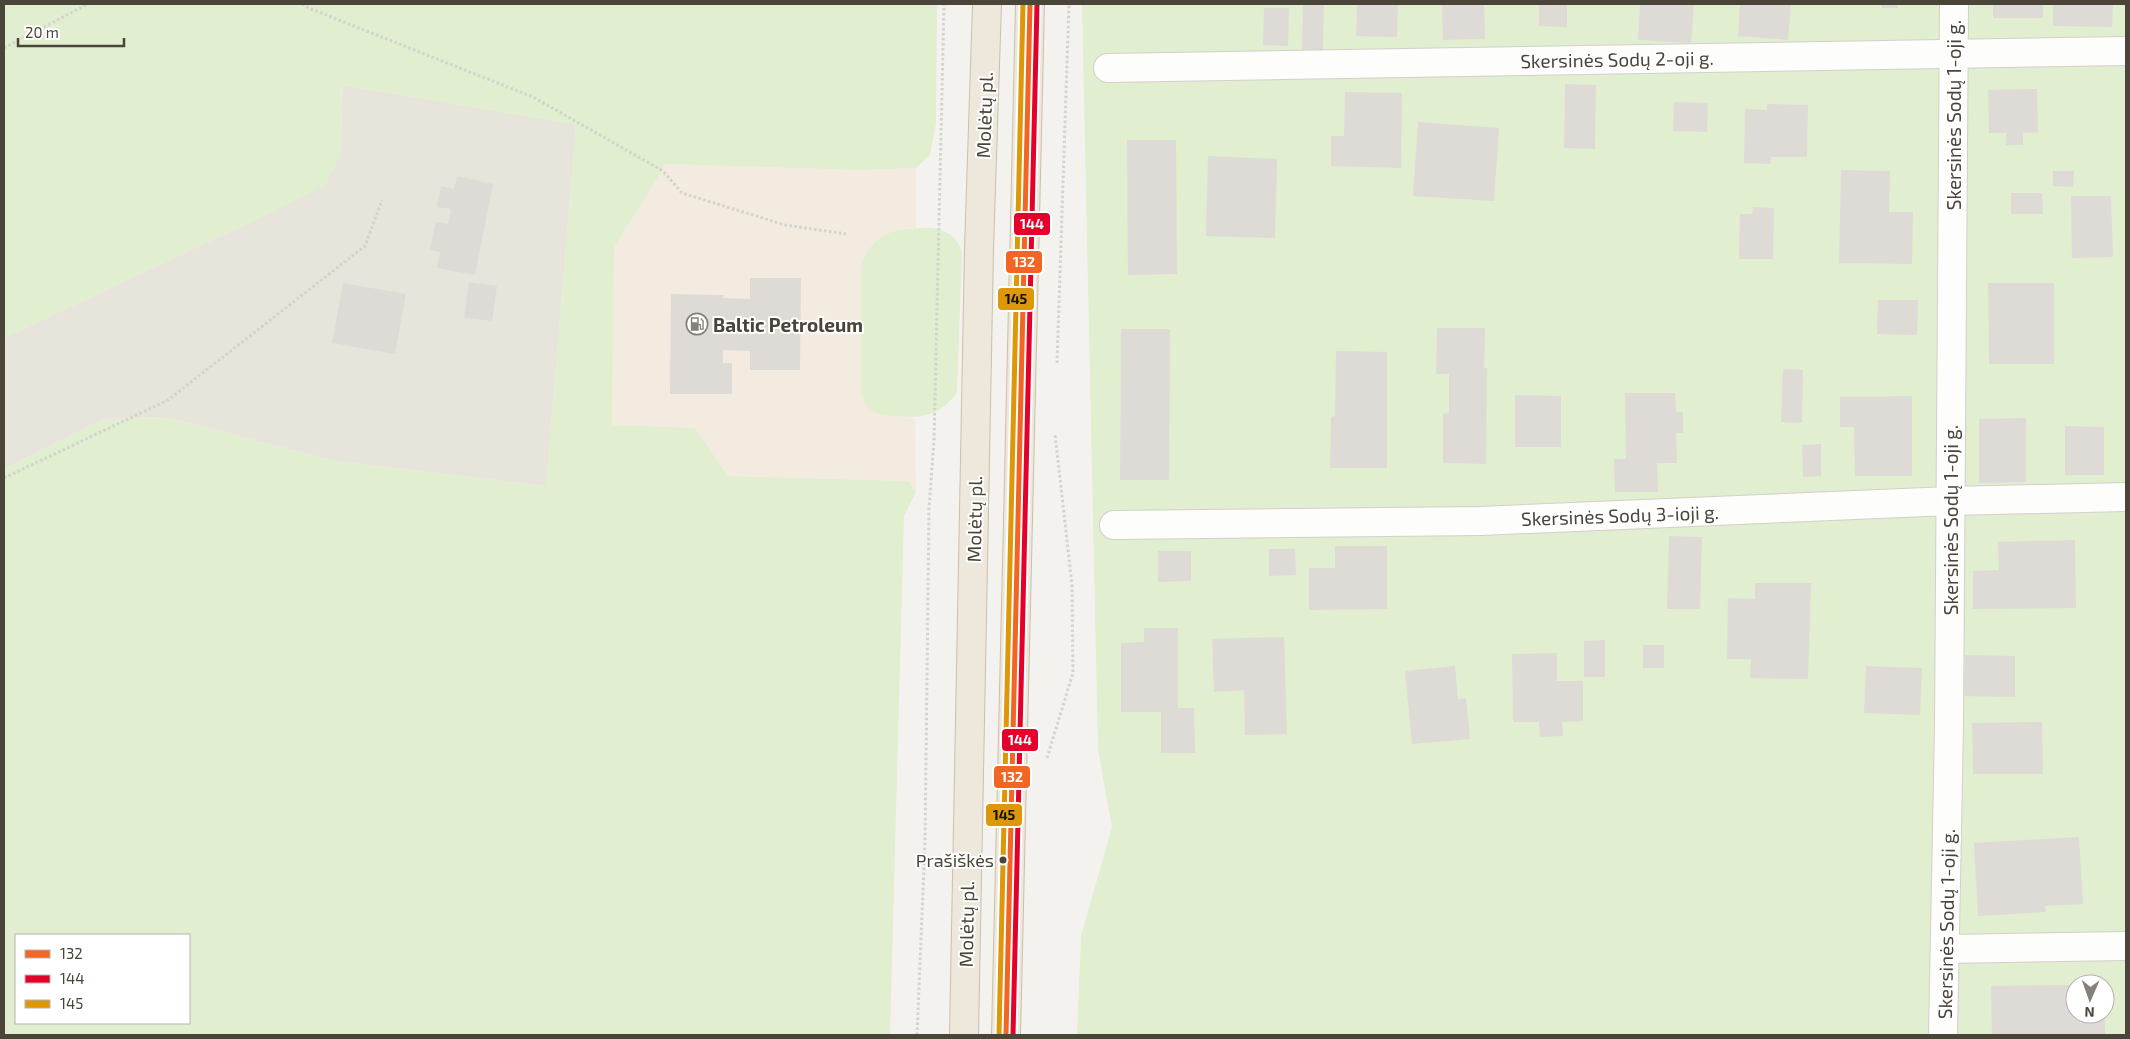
<svg xmlns="http://www.w3.org/2000/svg" width="2130" height="1039" font-family="'Exo 2',sans-serif">
<style>
.residential{fill:#e7e4dc}
.commercial{fill:#f3ebdf}
.green{fill:#e1eecf;fill-rule:evenodd}
.building{fill:#dedbd6}
.lines{fill:none;stroke-linecap:round;stroke-linejoin:round}
.street-casing{stroke:#d2d0cb;stroke-width:30}
.highway-casing{stroke:#ccbfa9;stroke-width:30}
.path{stroke:#d3d2cc;stroke-width:3;stroke-dasharray:2.5 2.5;stroke-linecap:butt}
.street{stroke:#fdfdfc;stroke-width:28}
.highway{stroke:#ede8db;stroke-width:28}
.bus-1-casing{stroke:#fff;stroke-width:9}
.bus-2-casing{stroke:#fff;stroke-width:9}
.bus-3-casing{stroke:#fff;stroke-width:9}
.bus-1{stroke:#f26522;stroke-width:5}
.bus-2{stroke:#e4002b;stroke-width:5}
.bus-3{stroke:#dd9709;stroke-width:5}
.bus-dot{fill:#4b4439;stroke:#fff;stroke-width:2}
.labels{text-anchor:middle;dominant-baseline:central;stroke-width:4;stroke-linejoin:round;paint-order:stroke}
.bus-label{font-size:18px;fill:#4b4439;stroke:#fff;text-anchor:end}
.street-label{font-size:19px;fill:#4b4439;stroke:#fff}
.poi-label{font-size:19px;font-weight:bold;fill:#4b4439;stroke:#fff;text-anchor:start}
.line-badge{stroke:#fff;stroke-width:2}
.badge-label{font-size:14px;text-anchor:middle;font-weight:bold;fill:#fff}
.pale-badge-label{font-size:14px;text-anchor:middle;font-weight:bold;fill:#111}
</style>
<rect width="100%" height="100%" fill="#f4f2ee"/>
<polygon class="residential" points="343,85 576,124 546,486 336,461 165,417 104,419 4,469 4,338 276,210 340,156"/>
<polygon class="commercial" points="666,164 859,170 916,168 916,228 900,229 886,234 873,243 861,265 861,394 869,408 882,415 915,418 916,492 908,481 728,476 695,428 612,425 614,248"/>
<g class="green">
<path d="M4,4H937L936,124L930,155L916,168L859,170L666,164L614,248L612,425L695,428L728,476L908,481L916,492L904,516L890,1035H4V469L104,419L165,417L336,461L546,486L576,125L343,85L340,156L326,184L276,210L4,338ZM189,935V1023H16V935Z"/>
<path d="M1082,4H2126V1035H1077L1081,936L1112,827L1098,750ZM2075,984H2105V1014H2075Z"/>
<path d="M933,228C949,233 956,235 962,252L957,392C942,415 921,419 895,416C886,416 876,415 869,408C866,404 863,398 861,394V265C875,229 898,228 933,228Z"/>
</g>
<g class="building">
<polygon points="1357,4 1398,4 1397,37 1356,36"/>
<polygon points="1442,4 1484,4 1485,39 1443,40"/>
<polygon points="1539,4 1567,5 1567,27 1539,26"/>
<polygon points="1640,4 1694,4 1691,43 1638,40"/>
<polygon points="1740,4 1791,4 1788,40 1738,36"/>
<rect x="1882" y="4" width="16" height="4"/>
<rect x="1993" y="4" width="50" height="14"/>
<polygon points="2053,4 2113,4 2112,27 2053,26"/>
<polygon points="1303,5 1324,5 1323,51 1302,51"/>
<polygon points="1264,8 1289,8 1288,46 1263,45"/>
<polygon points="1565,84 1596,85 1595,149 1564,148"/>
<polygon points="2037,89 2038,132 2023,133 2023,145 2006,145 2006,133 1989,133 1988,90"/>
<polygon points="1345,92 1402,93 1401,168 1331,166 1331,136 1344,136"/>
<polygon points="1674,102 1708,103 1707,132 1673,131"/>
<polygon points="1767,104 1808,105 1807,157 1771,157 1770,164 1744,163 1745,109 1767,110"/>
<polygon points="1418,122 1499,128 1494,201 1413,196"/>
<polygon points="1127,140 1176,140 1177,274 1128,275"/>
<polygon points="1208,156 1277,159 1275,238 1206,236"/>
<polygon points="1841,170 1890,171 1889,212 1913,212 1912,264 1839,263"/>
<polygon points="2053,171 2074,171 2073,187 2053,186"/>
<polygon points="457,176 493,184 475,275 437,268 440,252 430,250 436,222 448,224 451,209 437,207 441,186 454,189"/>
<polygon points="2011,193 2042,193 2043,214 2011,214"/>
<polygon points="2071,196 2111,196 2113,257 2072,258"/>
<polygon points="1753,207 1774,208 1773,259 1739,259 1740,214 1752,214"/>
<polygon points="750,278 801,278 800,370 750,370 750,351 723,350 723,363 732,363 732,394 670,394 671,294 724,295 723,298 750,299"/>
<polygon points="469,282 497,286 492,321 464,318"/>
<polygon points="343,283 406,294 395,354 332,343"/>
<polygon points="1988,283 2054,283 2054,364 1989,364"/>
<polygon points="1878,300 1918,300 1917,335 1877,334"/>
<polygon points="1437,328 1485,328 1484,368 1487,368 1486,464 1443,463 1443,414 1449,413 1449,374 1436,374"/>
<polygon points="1121,329 1170,329 1169,480 1120,480"/>
<polygon points="1336,351 1387,352 1387,468 1330,468 1331,417 1335,416"/>
<polygon points="1783,369 1803,370 1802,423 1781,422"/>
<polygon points="1625,393 1675,393 1676,412 1683,412 1683,433 1676,433 1677,463 1657,463 1658,492 1615,492 1614,459 1626,459"/>
<polygon points="1515,395 1561,396 1561,447 1515,447"/>
<polygon points="1912,396 1912,476 1855,476 1854,427 1840,427 1840,397"/>
<polygon points="2026,418 2026,482 1979,483 1979,419"/>
<polygon points="2065,426 2104,427 2104,475 2065,475"/>
<polygon points="1821,444 1821,476 1803,477 1802,445"/>
<polygon points="1669,536 1702,537 1700,609 1667,609"/>
<polygon points="2075,540 2076,608 1973,609 1973,571 1999,570 1998,542"/>
<polygon points="1335,546 1387,546 1387,609 1309,610 1309,568 1335,568"/>
<polygon points="1269,549 1295,549 1296,575 1269,576"/>
<polygon points="1158,551 1191,551 1191,581 1158,582"/>
<polygon points="1755,583 1811,583 1808,679 1750,678 1751,659 1727,659 1728,598 1755,599"/>
<polygon points="1144,628 1178,628 1178,708 1194,708 1195,753 1161,753 1161,712 1121,712 1121,643 1144,642"/>
<polygon points="1284,637 1287,734 1245,735 1244,690 1214,692 1212,639"/>
<polygon points="1605,640 1605,677 1584,677 1584,641"/>
<rect x="1643" y="645" width="21" height="23"/>
<polygon points="1557,653 1557,681 1583,681 1583,721 1562,722 1563,736 1540,737 1539,722 1513,722 1512,654"/>
<polygon points="1965,655 2015,656 2015,697 1964,696"/>
<polygon points="1455,666 1458,699 1466,698 1470,739 1412,744 1405,671"/>
<polygon points="1866,666 1922,668 1920,715 1864,713"/>
<polygon points="2042,722 2043,774 1973,774 1972,723"/>
<polygon points="2079,837 2083,904 2045,906 2046,912 1978,916 1974,843"/>
<polygon points="2075,985 2075,1014 2105,1014 2105,1035 1992,1035 1991,986"/>
</g>
<g class="lines">
<g class="street-casing">
<g id="street">
<polyline points="1108,68 2126,51"/>
<polyline points="1114,525 1480,521 1950,501 2126,497"/>
<polyline points="1946,949 2126,946"/>
<polyline points="1943,1035 1949,726 1954,4"/>
</g>
</g>
<g class="highway-casing">
<g id="highway">
<polyline points="964,1035 979,249 987,4"/>
<polyline points="1006,1035 1030,4"/>
</g>
</g>
<g class="path">
<polyline points="302,4 311,9 533,97 663,171 682,193 785,225 847,234"/>
<polyline points="4,48 88,4"/>
<polyline points="1057,363 1069,4"/>
<polyline points="4,478 168,400 365,246 382,200"/>
<polyline points="1047,758 1073,673 1072,585 1055,434"/>
<polyline points="917,1035 925,843 929,509 934,440 944,4"/>
</g>
<use href="#street" class="street"/>
<use href="#highway" class="highway"/>
<g class="bus-1-casing">
<polyline id="bus-1" points="1006,1035 1030,4"/>
</g>
<g class="bus-2-casing">
<polyline id="bus-2" points="1013,1035 1037,4"/>
</g>
<g class="bus-3-casing">
<polyline id="bus-3" points="999,1035 1023,4"/>
</g>
<use href="#bus-1" class="bus-1"/>
<use href="#bus-2" class="bus-2"/>
<use href="#bus-3" class="bus-3"/>
</g>
<defs>
<g id="fuel-ring" transform="scale(1.125)"><circle r="9.5" fill="#fff" stroke="#868178" stroke-width="1.5"/><path d="M-5.5-6h7V0h2V4h1.3V-2.5L3-4.5l.8-.8L6-3V5H2.5V1h-1V6h-7ZM-4.2-4.7v3.2H.2V-4.7Z" fill="#868178"/></g>
</defs>
<g fill-rule="evenodd">
<use href="#fuel-ring" x="697" y="324"/>
</g>
<circle class="bus-dot" cx="1003" cy="860" r="4.5"/>
<g class="labels">
<g class="bus-label">
<text x="994" y="860">Prašiškės</text>
</g>
<g class="street-label">
<text transform="translate(1617 59) rotate(-1)">Skersinės Sodų 2-oji g.</text>
<text transform="translate(984 115) rotate(-88)">Molėtų pl.</text>
<text transform="translate(1953 115) rotate(-90)">Skersinės Sodų 1-oji g.</text>
<text transform="translate(1620 515) rotate(-2)">Skersinės Sodų 3-ioji g.</text>
<text transform="translate(974 519) rotate(-89)">Molėtų pl.</text>
<text transform="translate(1950 520) rotate(-90)">Skersinės Sodų 1-oji g.</text>
<text transform="translate(966 924) rotate(-89)">Molėtų pl.</text>
<text transform="translate(1946 924) rotate(-89)">Skersinės Sodų 1-oji g.</text>
</g>
<g class="poi-label">
<text x="713" y="324">Baltic Petroleum</text>
</g>
</g>
<g class="line-badge">
<rect x="1013" y="212" width="38" height="24" rx="5" fill="#e4002b"/>
<rect x="1005" y="250" width="38" height="24" rx="5" fill="#f26522"/>
<rect x="997" y="287" width="38" height="24" rx="5" fill="#dd9709"/>
<rect x="1001" y="728" width="38" height="24" rx="5" fill="#e4002b"/>
<rect x="993" y="765" width="38" height="24" rx="5" fill="#f26522"/>
<rect x="985" y="803" width="38" height="24" rx="5" fill="#dd9709"/>
</g>
<g class="badge-label">
<text x="1032" y="229">144</text>
<text x="1024" y="267">132</text>
<text x="1020" y="745">144</text>
<text x="1012" y="782">132</text>
</g>
<g class="pale-badge-label">
<text x="1016" y="304">145</text>
<text x="1004" y="820">145</text>
</g>
<rect width="2130" height="1039" fill="none" stroke="#4b4439" stroke-width="10"/>
<rect x="15" y="934" width="175" height="90" fill="#ffffff" stroke="#b7b4b0"/>
<rect x="25" y="950" width="25" height="8" fill="#f26522" stroke="#b7b4b0"/>
<text x="60" y="959" font-size="15" fill="#4b4439">132</text>
<rect x="25" y="975" width="25" height="8" fill="#e4002b" stroke="#b7b4b0"/>
<text x="60" y="984" font-size="15" fill="#4b4439">144</text>
<rect x="25" y="1000" width="25" height="8" fill="#dd9709" stroke="#b7b4b0"/>
<text x="60" y="1009" font-size="15" fill="#4b4439">145</text>
<g transform="translate(2090 999) rotate(182)"><circle r="24" fill="#ffffff" stroke="#b7b4b0"/>
<path d="M0-4L9 19L0 12L-9 19Z" fill="#868178"/>
<text y="-8" font-size="14" font-weight="bold" text-anchor="middle" fill="#4b4439">N</text>
</g>
<path d="M18 38v8h106v-8" fill="none" stroke="#4b4439" stroke-width="2.5"/>
<text x="25" y="38" font-size="15" fill="#4b4439" stroke="#ffffff" stroke-width="4" paint-order="stroke">20 m</text>
</svg>
